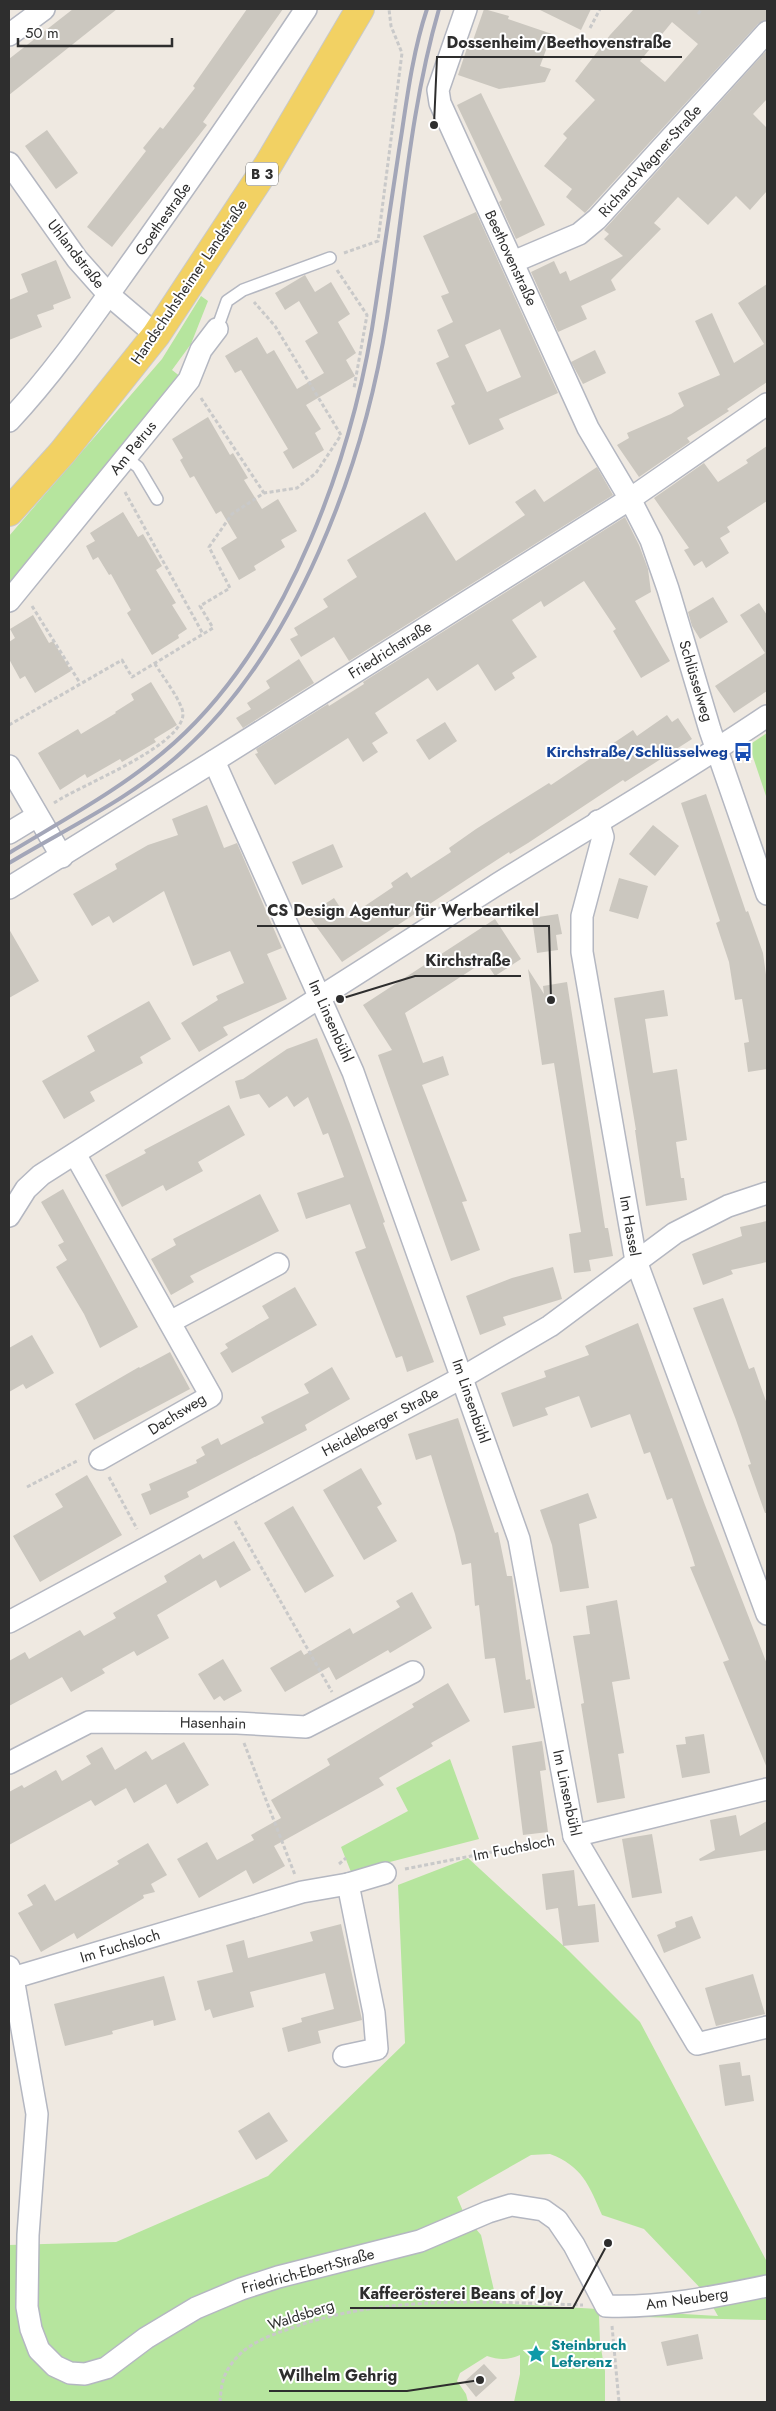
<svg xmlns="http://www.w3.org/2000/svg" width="776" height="2411" font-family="Jost,sans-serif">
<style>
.green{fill:#b6e59e;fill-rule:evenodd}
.building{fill:#cbc7bf;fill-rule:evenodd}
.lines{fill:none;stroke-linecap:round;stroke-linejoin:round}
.service-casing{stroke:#b4b7c1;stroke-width:14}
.minor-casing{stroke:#b4b7c1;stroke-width:24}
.primary-casing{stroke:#c9c9c9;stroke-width:30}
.path{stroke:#c9c9c9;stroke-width:3;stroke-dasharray:4 2.5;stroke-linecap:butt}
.service{stroke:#fff;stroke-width:11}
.minor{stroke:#fff;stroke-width:21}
.primary{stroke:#f2d163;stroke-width:28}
.rail{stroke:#a3a6b8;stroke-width:4}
.labels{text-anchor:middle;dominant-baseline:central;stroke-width:4;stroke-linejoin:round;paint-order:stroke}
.shield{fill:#fff;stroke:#6d6d6d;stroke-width:1}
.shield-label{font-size:14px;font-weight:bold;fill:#2e2e2e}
.street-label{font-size:15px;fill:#2e2e2e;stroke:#fff}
.transit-label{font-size:15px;font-weight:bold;fill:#164399;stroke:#fff;text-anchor:end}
.culture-label{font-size:15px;font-weight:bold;fill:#0d838f;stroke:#fff;text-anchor:start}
.leader{fill:none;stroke:#2e2e2e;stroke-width:2}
.callout-dot{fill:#2e2e2e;stroke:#fff;stroke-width:2}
.callout-label{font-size:16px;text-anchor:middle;font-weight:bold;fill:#2e2e2e;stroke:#fff;stroke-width:4;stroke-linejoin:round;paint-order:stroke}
</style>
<rect width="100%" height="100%" fill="#efe9e1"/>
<g class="green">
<polygon points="201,296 208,301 191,344 172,370 181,377 9,584 9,536 162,359"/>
<polygon points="767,733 767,799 749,745"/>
<polygon points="450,1759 479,1839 351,1872 341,1847 408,1811 396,1788"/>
<path d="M468,1858L568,1950L640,2022L767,2262V2320L599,2316L600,2343L605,2371V2402H514L520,2374V2355C509,2360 499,2360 487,2356L460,2373L457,2381L466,2394L468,2402H9V2245L116,2242L268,2176L405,2043L398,1885ZM550,2154C582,2166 589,2185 602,2215L644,2229L705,2293L718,2316L497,2303L481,2235L465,2216L457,2197L531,2155Z"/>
</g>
<g class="building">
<polygon points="73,9 117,9 9,95 9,59"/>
<polygon points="247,9 283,9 203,122 207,125 112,247 87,227 146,151 143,148 160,127 163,129 195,88 193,86"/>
<polygon points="484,9 509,16 508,19 552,34 540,66 551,69 545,82 499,89 458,75 467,48 470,49"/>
<polygon points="538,9 591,9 581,30"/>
<path d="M634,9H767V20L758,24L585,213L566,197L572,189L544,166L567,138L563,134L595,100L575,81L610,35ZM672,22L698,44L665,82L640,61Z"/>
<polygon points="767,50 767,99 753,114 767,128 767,191 750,210 736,196 708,225 678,197 654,223 661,229 611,280 616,290 581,306 587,319 558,332 531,272 554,261 560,274 566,271 570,281 623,256 604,239 609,234 604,230"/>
<polygon points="481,93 545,225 516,239 499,202 502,200 457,105"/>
<polygon points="47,130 78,173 56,189 25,146"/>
<path d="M476,212L558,393L499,419L504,429L469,445L451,406L455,404L436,363L449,357L437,330L453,322L441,296L449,293L423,236ZM500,329L521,377L487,392L465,345Z"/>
<polygon points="56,260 71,298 53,305 54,309 37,315 42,327 9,340 9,300 28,292 21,274"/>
<polygon points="305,275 315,292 331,282 350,314 338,322 356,353 346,360 355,376 306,405 321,429 315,433 324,450 293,469 283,452 288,449 241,370 235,373 225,356 257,337 267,354 274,350 297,389 324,373 305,341 318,333 299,301 285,310 275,293"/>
<polygon points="767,284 767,382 727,409 729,411 687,438 690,442 639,477 617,445 629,438 627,433 671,414 684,406 678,393 720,375 695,321 712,313 734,363 764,344 738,303"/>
<polygon points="595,350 606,373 583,384 571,362"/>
<polygon points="208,417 230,455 233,453 248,478 244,480 262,509 278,499 297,531 281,540 285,547 254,566 256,570 239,580 221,548 237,538 221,511 216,514 194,476 190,478 180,460 183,458 172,439"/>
<polygon points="767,446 767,501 727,527 730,532 720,538 729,553 706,568 702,561 694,566 684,550 689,548 654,498 704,463 718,482 748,463 746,460"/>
<polygon points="597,467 613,495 349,661 334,637 301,657 290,639 298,635 294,628 328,607 323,599 357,577 347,560 425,512 456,561 525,515 515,502 535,489 544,502"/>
<polygon points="123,512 138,537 143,534 162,566 156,570 176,603 172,605 187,629 178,635 179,638 152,655 127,613 131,610 111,574 109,575 98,557 93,560 86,546 95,541 90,533"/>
<polygon points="625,517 639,545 648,569 651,592 635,601 670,661 641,678 613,631 616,629 584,581 544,607 541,601 512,620 537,657 512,673 515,678 495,691 478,664 437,691 428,678 375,713 388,733 372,743 378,752 363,762 348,738 275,785 255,754 258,753 256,749 328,704 329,706 364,684 363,682"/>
<polygon points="713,597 728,622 700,639 692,626 688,612"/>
<polygon points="759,603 767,615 767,691 734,713 715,686 765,653 740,615"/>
<polygon points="33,615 49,643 53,641 71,671 35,693 25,676 20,679 9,659 9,642 15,638 10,629"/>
<polygon points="299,659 314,683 243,728 236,718 251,709 247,703 270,688 266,681"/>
<polygon points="151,682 177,725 154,739 156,742 122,762 120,759 87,778 85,774 60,790 38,753 78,729 81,734 116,713 115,712 134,700 131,694"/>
<polygon points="667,715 672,722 678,718 692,739 625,782 623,780 528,843 510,854 509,852 469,878 342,962 308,915 334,898 347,918 393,887 391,883 407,872 411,878 451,852 449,848 476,829 549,783 551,785 633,730 637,736"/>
<polygon points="445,722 457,741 429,760 416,740"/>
<polygon points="706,794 746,912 748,911 763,953 767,982 767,1069 748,1072 744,1043 749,1042 742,999 735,1000 729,962 716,923 720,921 681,803"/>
<polygon points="207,805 224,848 237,843 282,948 267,954 287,999 223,1027 228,1035 199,1052 181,1023 218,1000 216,996 244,983 230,951 193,966 164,891 113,923 109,916 92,926 73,894 117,869 115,864 148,845 178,835 172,819"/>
<polygon points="653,825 679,846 655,876 629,854"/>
<polygon points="333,844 343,867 302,885 292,862"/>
<polygon points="619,878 648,886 638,919 609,911"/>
<polygon points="558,914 562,934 556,935 558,950 537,953 532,918"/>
<polygon points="495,919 521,959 495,976 485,961 405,1013 423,1063 443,1056 449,1075 422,1085 467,1201 462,1202 480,1250 451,1261 378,1055 392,1050 363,1005"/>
<polygon points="9,929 39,981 9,998"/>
<polygon points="528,969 544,994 543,986 567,982 605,1228 608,1228 613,1256 589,1260 591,1271 574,1273 569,1234 581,1232 554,1063 542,1065"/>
<polygon points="664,990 668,1016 645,1019 653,1073 677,1069 687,1140 676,1142 681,1178 684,1178 687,1200 646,1206 635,1130 636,1130 614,998"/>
<polygon points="149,1001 171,1039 140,1057 143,1063 90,1092 95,1101 64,1119 42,1081 95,1051 87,1036"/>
<polygon points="317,1038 350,1124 385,1222 383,1223 434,1362 407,1372 402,1356 396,1358 355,1252 366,1248 350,1204 306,1219 297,1193 344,1177 328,1133 323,1135 308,1097 294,1107 287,1096 269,1108 259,1094 240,1099 235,1081 243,1079 287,1049"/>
<polygon points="229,1105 245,1135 198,1162 203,1171 166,1191 163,1185 122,1207 105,1175 146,1153 144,1150"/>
<polygon points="63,1189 138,1327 100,1348 84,1314 56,1267 67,1260 58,1245 64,1242 41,1202"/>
<polygon points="260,1194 279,1231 190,1276 194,1282 171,1295 151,1259 176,1245 173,1239"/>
<polygon points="767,1221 767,1262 731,1270 733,1274 703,1285 692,1254 742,1236 740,1227"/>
<polygon points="553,1267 562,1299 503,1317 506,1325 480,1335 466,1296 512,1278"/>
<polygon points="295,1287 317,1325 232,1373 220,1353 228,1348 225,1344 269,1318 262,1306"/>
<polygon points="723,1298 749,1369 754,1367 767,1404 767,1513 765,1513 748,1465 751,1464 736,1420 693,1308"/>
<polygon points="638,1323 705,1505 767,1664 767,1768 723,1662 729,1660 690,1567 695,1566 692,1556 672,1498 667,1500 650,1452 644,1454 630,1414 591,1428 579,1396 545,1408 548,1415 513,1427 501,1393 546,1377 544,1371 589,1355 585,1346"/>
<polygon points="32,1335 54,1373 26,1389 23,1384 9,1392 9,1348"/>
<polygon points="170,1352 190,1389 94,1440 75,1404 139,1367 140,1368"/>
<polygon points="332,1367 350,1399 305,1425 307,1430 187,1492 189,1497 150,1515 141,1494 151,1490 149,1484 197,1463 196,1460 205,1455 201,1447 218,1438 221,1445 264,1423 261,1417 309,1393 304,1384"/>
<polygon points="458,1418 495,1533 498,1532 507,1576 512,1576 526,1680 530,1679 535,1708 504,1713 495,1658 485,1659 479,1605 475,1606 471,1563 462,1565 455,1534 431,1455 416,1460 408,1434"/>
<polygon points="361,1468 382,1504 377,1507 397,1541 364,1560 323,1490"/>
<polygon points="87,1475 122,1535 40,1582 13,1536 63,1507 55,1494"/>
<polygon points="588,1493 597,1518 579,1524 589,1588 560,1592 552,1545 540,1510"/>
<polygon points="293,1506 334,1576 305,1593 264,1523"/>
<polygon points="234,1541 251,1570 220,1588 216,1580 157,1615 169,1638 137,1656 134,1651 102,1669 105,1673 71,1692 62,1677 9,1706 9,1661 25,1652 29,1659 80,1630 84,1636 116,1618 113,1613 167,1582 164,1576 200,1554 203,1559"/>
<polygon points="412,1592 432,1628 390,1653 388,1650 336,1680 329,1667 285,1692 270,1668 301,1650 304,1655 350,1628 353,1634 400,1607 396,1601"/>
<polygon points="617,1600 630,1679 612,1682 624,1753 618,1754 625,1798 597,1803 581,1704 584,1703 573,1636 590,1634 586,1606"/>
<polygon points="223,1659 242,1691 224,1701 220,1696 214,1700 198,1674"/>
<polygon points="448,1683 470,1721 431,1743 433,1746 379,1778 384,1785 274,1846 285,1866 253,1884 246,1870 199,1898 177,1859 207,1842 217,1860 254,1840 251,1835 281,1818 271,1800 330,1765 327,1759 414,1707 412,1704"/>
<polygon points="704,1734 710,1773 682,1778 676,1745 686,1744 685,1737"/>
<polygon points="542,1741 546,1770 540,1771 548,1832 523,1835 512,1746"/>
<polygon points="184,1742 209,1785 177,1804 166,1784 134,1803 126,1788 95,1806 91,1800 9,1845 9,1792 22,1785 24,1788 56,1770 62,1781 91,1764 86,1756 102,1747 115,1770 146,1751 152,1760"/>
<polygon points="736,1815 740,1836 767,1821 767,1850 700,1861 699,1859 715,1850 710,1820"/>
<polygon points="652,1834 662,1893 632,1898 622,1839"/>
<polygon points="148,1843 167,1875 151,1884 155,1892 143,1895 144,1898 77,1939 74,1933 41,1952 18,1913 33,1905 27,1895 45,1884 55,1901 119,1864 117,1861"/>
<polygon points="574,1870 578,1906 595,1904 599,1942 563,1946 558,1908 546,1910 542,1874"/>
<polygon points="692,1916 701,1938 664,1953 657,1935 676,1927 675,1922"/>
<polygon points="341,1924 362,2020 318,2031 321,2043 288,2052 282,2028 302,2022 301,2018 334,2009 325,1973 250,1992 254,2007 213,2018 210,2009 205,2011 197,1981 233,1972 226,1945 244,1940 248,1958 313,1941 310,1932"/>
<polygon points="753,1974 765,2014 716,2026 705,1988"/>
<polygon points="164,1976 176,2020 154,2026 153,2020 112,2031 113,2034 65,2046 54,2004"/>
<polygon points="740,2062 742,2076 750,2075 754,2101 725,2106 719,2065"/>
<polygon points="269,2112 288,2141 256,2160 238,2131"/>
<polygon points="698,2334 703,2359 667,2366 661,2342"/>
<polygon points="484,2364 497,2378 476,2397 464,2382"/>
</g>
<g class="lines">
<g class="service-casing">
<g id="service">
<polyline points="217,329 227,301 243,290 330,258"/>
<polyline points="125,457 138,467 157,499"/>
</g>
</g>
<g class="minor-casing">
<g id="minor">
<polyline points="466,9 438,90 440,103 588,428 630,499 651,540 668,589 710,730 767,894"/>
<polyline points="9,35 44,9"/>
<polyline points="9,163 77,259 109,295 156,335"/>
<polyline points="513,262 579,234 597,219 767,32"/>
<path d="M9,421C56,371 96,312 136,256C194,174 251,92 306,9"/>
<polyline points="9,601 189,380 201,350 217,329"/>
<polyline points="214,761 353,1072 519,1539 574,1836 697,2044 767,2027"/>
<polyline points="9,766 62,857"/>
<polyline points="598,821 603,837 582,916 582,952 636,1261 767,1614"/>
<polyline points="9,833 37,816"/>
<polyline points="9,888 214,761 630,499 767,404"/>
<polyline points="75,1154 211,1396 100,1459"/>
<path d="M9,1216L26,1189L41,1175C192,1079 342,982 493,887C584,830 678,776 767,716"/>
<polyline points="170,1322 278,1264"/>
<polyline points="9,1622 463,1377 550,1326 675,1233 728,1206 767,1193"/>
<polyline points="9,1763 89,1722 237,1723 306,1727 413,1672"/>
<polyline points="574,1836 767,1789"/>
<path d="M9,1967L13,1978L37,2114L28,2235L27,2307L31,2329L39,2350L55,2366L70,2373L85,2374L106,2368L146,2338L196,2308L241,2289L278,2277L420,2241L488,2212L511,2205L543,2210L557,2220L574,2245L606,2306C661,2308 714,2297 767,2286"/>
<polyline points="9,1979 302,1892 348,1884 385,1873"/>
<polyline points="344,2056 377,2049 374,2013 348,1884"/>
</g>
</g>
<g class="primary-casing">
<polyline id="primary" points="9,512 62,453 156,335 268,165 360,9"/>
</g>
<g class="path">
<polyline points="698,14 702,9"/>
<polyline points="590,28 600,9"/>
<polyline points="344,253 378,241 402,53 391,26 389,9"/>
<polyline points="337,270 367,315 354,388"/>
<polyline points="201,398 264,493"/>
<polyline points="125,492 203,634"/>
<polyline points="32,606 80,683"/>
<polyline points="9,725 122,660 132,677 213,628 200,606 230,588 209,547 232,514 264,493 297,488 316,473 341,435 275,326 254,302"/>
<path d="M54,803C80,785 182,747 183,714C183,703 161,674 155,664"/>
<polyline points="109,1477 137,1529"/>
<polyline points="27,1487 79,1460"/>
<polyline points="235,1521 332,1692"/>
<polyline points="244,1743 295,1875"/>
<polyline points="339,1864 346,1858"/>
<polyline points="405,1869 554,1840"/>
<polyline points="612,2326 619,2402"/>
<path d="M220,2402C221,2389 222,2377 230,2366C243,2346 265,2337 286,2330C381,2294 484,2302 583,2305"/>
</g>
<use href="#service" class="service"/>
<use href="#minor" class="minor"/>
<use href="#primary" class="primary"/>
<g class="rail">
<path d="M9,853C65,819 125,787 174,743C289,640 355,452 376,303C385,245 393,188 402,131C408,90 414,48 427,9"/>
<path d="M9,863C67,828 132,798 183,751C296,648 364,467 387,318C403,215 410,109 439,9"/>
</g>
</g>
<defs>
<g id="bus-bare" transform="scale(1.5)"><path d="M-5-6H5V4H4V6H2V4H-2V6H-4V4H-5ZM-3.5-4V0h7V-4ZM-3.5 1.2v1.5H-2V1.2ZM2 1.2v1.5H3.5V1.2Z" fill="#1a4fb4" stroke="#fff" stroke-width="2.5" paint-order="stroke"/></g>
<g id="sight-bare" transform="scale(1.5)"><path d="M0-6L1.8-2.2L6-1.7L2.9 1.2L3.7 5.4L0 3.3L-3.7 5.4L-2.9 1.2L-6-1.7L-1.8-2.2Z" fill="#0f9aa8" stroke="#fff" stroke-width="2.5" paint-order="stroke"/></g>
</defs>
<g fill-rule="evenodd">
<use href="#bus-bare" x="743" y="752"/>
<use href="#sight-bare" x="536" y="2354"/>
</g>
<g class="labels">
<rect class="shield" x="246" y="162.5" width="32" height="23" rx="4"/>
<g class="shield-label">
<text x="262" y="174">B 3</text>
</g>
<g class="street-label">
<text transform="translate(650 161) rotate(-48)">Richard-Wagner-Straße</text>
<text transform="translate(163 219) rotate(-55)">Goethestraße</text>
<text transform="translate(76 254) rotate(52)">Uhlandstraße</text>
<text transform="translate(511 258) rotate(65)">Beethovenstraße</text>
<text transform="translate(189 282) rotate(-56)">Handschuhsheimer Landstraße</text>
<text transform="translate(133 448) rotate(-51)">Am Petrus</text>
<text transform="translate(390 650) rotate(-32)">Friedrichstraße</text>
<text transform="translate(696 681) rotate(73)">Schlüsselweg</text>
<text transform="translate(331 1021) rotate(66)">Im Linsenbühl</text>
<text transform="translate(630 1226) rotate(80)">Im Hassel</text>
<text transform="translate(471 1401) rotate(71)">Im Linsenbühl</text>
<text transform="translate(177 1414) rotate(-32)">Dachsweg</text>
<text transform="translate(380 1422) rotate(-28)">Heidelberger Straße</text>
<text transform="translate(213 1723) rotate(1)">Hasenhain</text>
<text transform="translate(567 1793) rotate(78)">Im Linsenbühl</text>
<text transform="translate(514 1848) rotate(-11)">Im Fuchsloch</text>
<text transform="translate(120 1946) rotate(-17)">Im Fuchsloch</text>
<text transform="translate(308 2271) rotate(-15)">Friedrich-Ebert-Straße</text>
<text transform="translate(687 2299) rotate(-8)">Am Neuberg</text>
<text transform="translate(301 2315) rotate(-18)">Waldsberg</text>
</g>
<g class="transit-label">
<text x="728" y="752">Kirchstraße/Schlüsselweg</text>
</g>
<g class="culture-label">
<text x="551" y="2345">Steinbruch<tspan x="551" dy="17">Leferenz</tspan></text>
</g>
</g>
<path class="leader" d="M434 125L437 57H682M551 1000L549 926H257M340 999L415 976H521M608 2243L573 2308H350M480 2380L407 2391H269"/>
<g class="callout-dot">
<circle cx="434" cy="125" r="5"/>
<circle cx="551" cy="1000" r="5"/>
<circle cx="340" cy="999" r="5"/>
<circle cx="608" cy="2243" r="5"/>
<circle cx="480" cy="2380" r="5"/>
</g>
<g class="callout-label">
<text x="559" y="48">Dossenheim/Beethovenstraße</text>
<text x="403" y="916">CS Design Agentur für Werbeartikel</text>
<text x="468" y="966">Kirchstraße</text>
<text x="461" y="2299">Kaffeerösterei Beans of Joy</text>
<text x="338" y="2381">Wilhelm Gehrig</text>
</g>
<rect width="776" height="2411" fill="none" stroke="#2e2e2e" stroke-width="20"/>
<path d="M18 38v8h154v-8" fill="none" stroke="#2e2e2e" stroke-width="2.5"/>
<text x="25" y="38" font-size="15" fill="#2e2e2e" stroke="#ffffff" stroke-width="4" paint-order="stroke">50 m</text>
</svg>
